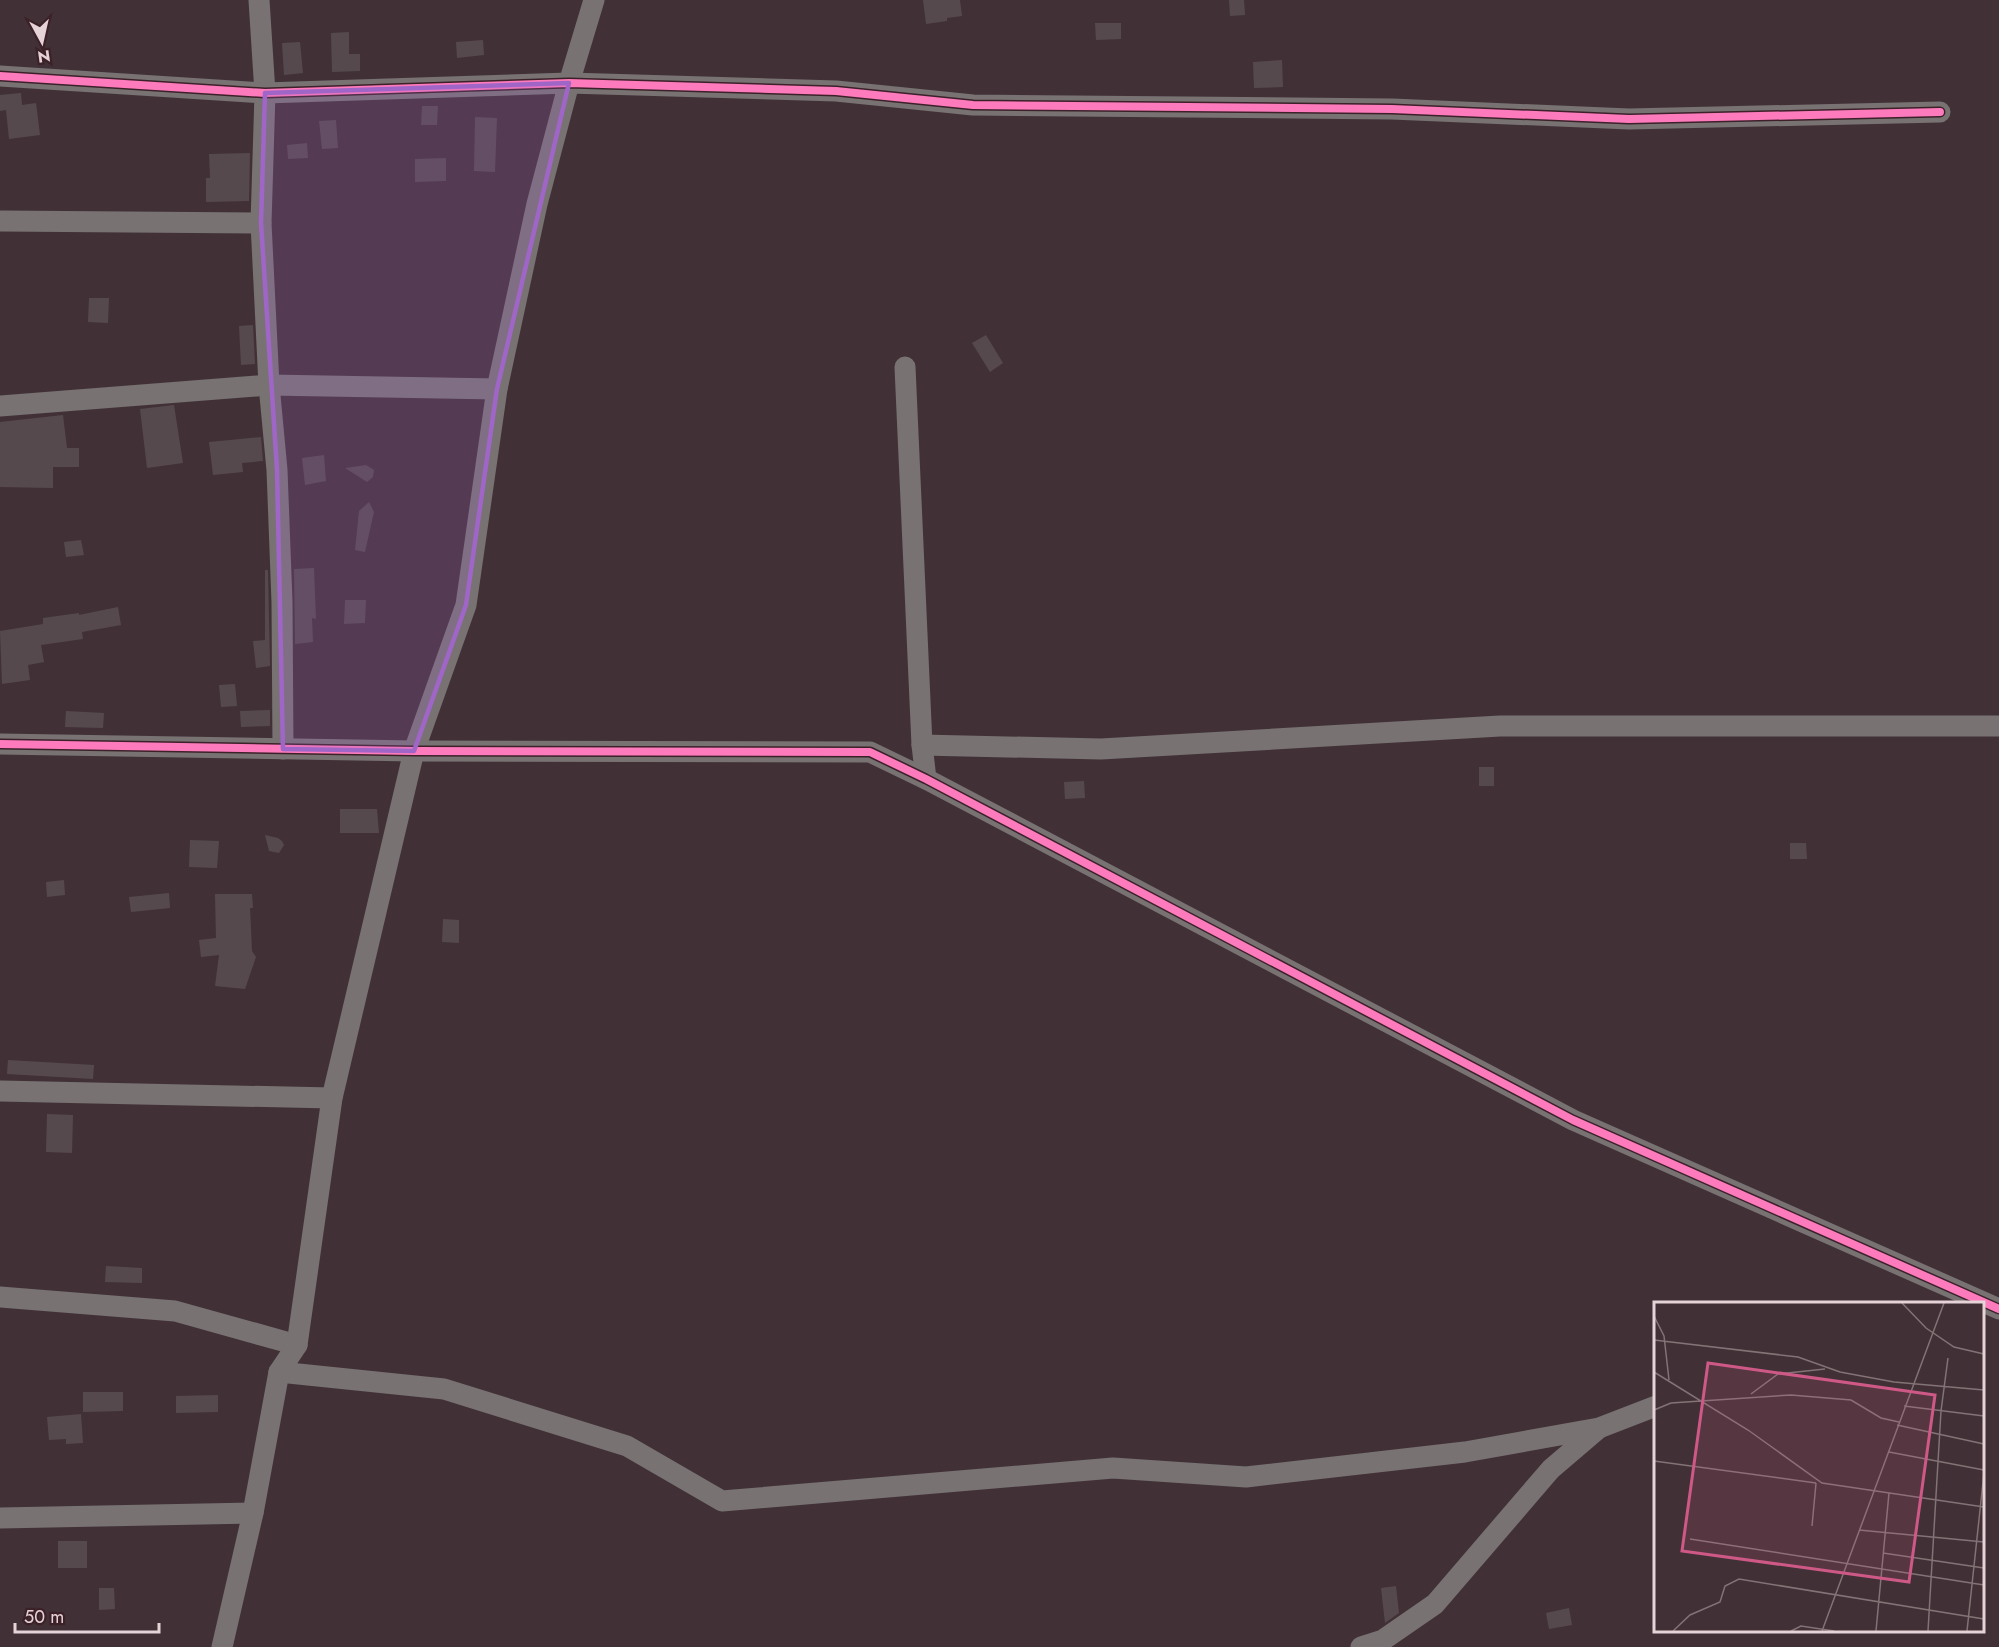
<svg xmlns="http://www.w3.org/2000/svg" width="1999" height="1647" font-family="Jost,sans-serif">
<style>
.building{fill:#56494d}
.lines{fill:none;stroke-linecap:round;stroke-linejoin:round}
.minor{stroke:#787273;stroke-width:21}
.cycleway-casing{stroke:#3c2129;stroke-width:11}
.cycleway{stroke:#fd7abc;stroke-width:8}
.marked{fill:#a066c7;fill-opacity:0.2;stroke:#a066c7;stroke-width:4.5;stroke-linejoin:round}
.inset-road{fill:none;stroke:#837276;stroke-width:1.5}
.view{fill:#cf5986;fill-opacity:0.15;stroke:#cf5986;stroke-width:3}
.inset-edge{fill:none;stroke:#e6d3d7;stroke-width:3}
</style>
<rect width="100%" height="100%" fill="#413136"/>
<g class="building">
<polygon points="923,0 960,0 962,16 947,18 947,21 926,24"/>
<polygon points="1229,0 1244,0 1245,15 1230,16"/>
<polygon points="1095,23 1121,23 1121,39 1096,40"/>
<polygon points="349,32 349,54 360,54 360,71 332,72 331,33"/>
<polygon points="483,40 484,55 457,58 456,42"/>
<polygon points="300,42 303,73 284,75 282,43"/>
<polygon points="1282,60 1283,87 1254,88 1253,62"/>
<polygon points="21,93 22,105 36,103 40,135 9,139 6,110 0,111 0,95"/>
<polygon points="422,106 438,106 437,125 421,125"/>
<polygon points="475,117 497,118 495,172 474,171"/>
<polygon points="336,120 338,148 322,149 319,121"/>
<polygon points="307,143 308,158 288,159 287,145"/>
<polygon points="250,153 249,201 206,202 206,178 210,178 209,154"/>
<polygon points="446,158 446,181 415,182 415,159"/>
<polygon points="89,298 109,298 108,323 88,322"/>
<polygon points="253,325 255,364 241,365 239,326"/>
<polygon points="986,335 1003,363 990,372 972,343"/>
<polygon points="174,405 183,463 147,468 140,409"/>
<polygon points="63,415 67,448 79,448 79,467 53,467 53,488 0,487 0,422"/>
<polygon points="261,437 263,461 242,463 243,472 213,475 209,442"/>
<polygon points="324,455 326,481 305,485 302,458"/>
<polygon points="366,465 374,470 373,477 367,482 345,468"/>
<polygon points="369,502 374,512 365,552 355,550 359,511"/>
<polygon points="81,540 84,555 66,557 64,542"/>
<polygon points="314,568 316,619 312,618 313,642 295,644 294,569"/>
<polygon points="265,570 268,570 270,666 256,668 253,641 265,640"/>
<polygon points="345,600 366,600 365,623 344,624"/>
<polygon points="118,607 121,625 82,632 83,639 41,645 44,662 28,665 30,680 2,684 0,631 43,624 43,618 79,613 79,615"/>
<polygon points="235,684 237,706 221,707 219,685"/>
<polygon points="270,710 270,726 241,727 240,711"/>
<polygon points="66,711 104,713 103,728 65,727"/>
<rect x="1479" y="767" width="15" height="19"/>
<polygon points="1084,781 1085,798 1065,799 1064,782"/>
<polygon points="340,809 377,809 379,833 340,833"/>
<polygon points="265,835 278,838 282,841 284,845 279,853 269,851"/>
<polygon points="190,840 219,841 217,868 189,867"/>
<polygon points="1790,843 1806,843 1807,859 1790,859"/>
<polygon points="64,880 65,895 47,897 46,882"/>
<polygon points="169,893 170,908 131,912 129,897"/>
<polygon points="215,894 252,894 253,908 250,908 252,951 256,957 245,989 215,986 219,955 201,957 199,940 216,938"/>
<polygon points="443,919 459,920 459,943 442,942"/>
<polygon points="8,1060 94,1065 93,1079 7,1074"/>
<polygon points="47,1114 73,1115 72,1153 46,1152"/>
<polygon points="106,1266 142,1268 142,1283 105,1282"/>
<polygon points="83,1392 123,1392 123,1411 83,1412"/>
<polygon points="218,1395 218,1412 176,1413 176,1396"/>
<polygon points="81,1414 83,1443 66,1444 66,1439 49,1440 47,1417"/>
<rect x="58" y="1541" width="29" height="27"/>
<polygon points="1396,1586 1399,1613 1385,1623 1381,1588"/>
<polygon points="99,1588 114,1588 115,1609 99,1610"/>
<polygon points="1569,1608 1572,1625 1549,1629 1546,1613"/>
</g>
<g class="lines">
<g class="minor">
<polyline points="259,0 265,93 261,223 269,385 277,470 282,602 283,749"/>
<polyline points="0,76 265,93 569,83 836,91 973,105 1392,109 1629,119 1940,112"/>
<polyline points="0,221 261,223"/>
<polyline points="905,367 922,745 926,779"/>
<polyline points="0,406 269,385 497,389"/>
<polyline points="0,744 414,751 870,752 926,779 1573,1120 1999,1309"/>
<polyline points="922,745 1101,749 1500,726 1999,726"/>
<polyline points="0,1091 332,1098"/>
<polyline points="0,1297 175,1311 297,1345"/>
<polyline points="279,1372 444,1389 627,1446 722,1501 1113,1468 1246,1477 1465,1452 1599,1428 1656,1406"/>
<polyline points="0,1518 253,1513"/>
<polyline points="222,1647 253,1513 279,1372 297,1345 332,1098 414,751 466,605 497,389 537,204 569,83 594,0"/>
<polyline points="1361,1647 1383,1640 1435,1604 1551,1469 1599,1428"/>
</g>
<g class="cycleway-casing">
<g id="cycleway">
<polyline points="0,76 265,93 569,83 836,91 973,105 1392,109 1629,119 1940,112"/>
<polyline points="0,744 414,751 870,752 926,779 1573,1120 1999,1309"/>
</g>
</g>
<use href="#cycleway" class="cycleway"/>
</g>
<path class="marked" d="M569,83L497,389L466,605L414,751L283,749L277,470L261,223L265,93Z"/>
<g transform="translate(1654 1302)">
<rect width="330" height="330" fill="#413136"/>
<path class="inset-road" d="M248,1L272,26L300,45L330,52M0,14L10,34L15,78M0,38L144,55L186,70L240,80L330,88M0,70L94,128L168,181L330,205M97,92L124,72L171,67M250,104L330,114M0,108L17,101L137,93L197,98L227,116L245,120M243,123L330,142M235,150L330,168M0,159L162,181M158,224L162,181M205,228L330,240M36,237L330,283M229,251L330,266M19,329L36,313L66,300L71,284L85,277L330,317M137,329L147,324L180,329M168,329L290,1M222,329L235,191M274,329L287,109L294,56M313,329L330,171"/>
<path class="view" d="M54,61L281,93L255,280L28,249Z"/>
<rect width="330" height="330" class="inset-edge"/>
</g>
<g transform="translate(42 42) rotate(172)" stroke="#3c2129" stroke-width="4.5" paint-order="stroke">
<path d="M0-4.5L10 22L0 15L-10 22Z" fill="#e6d3d7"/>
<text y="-9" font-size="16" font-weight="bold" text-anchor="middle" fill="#e6d3d7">N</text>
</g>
<path d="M15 1623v9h144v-9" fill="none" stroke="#e6d3d7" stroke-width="3"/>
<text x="24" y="1623" font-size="18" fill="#e6d3d7" stroke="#3c2129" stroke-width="4.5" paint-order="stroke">50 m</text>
</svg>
